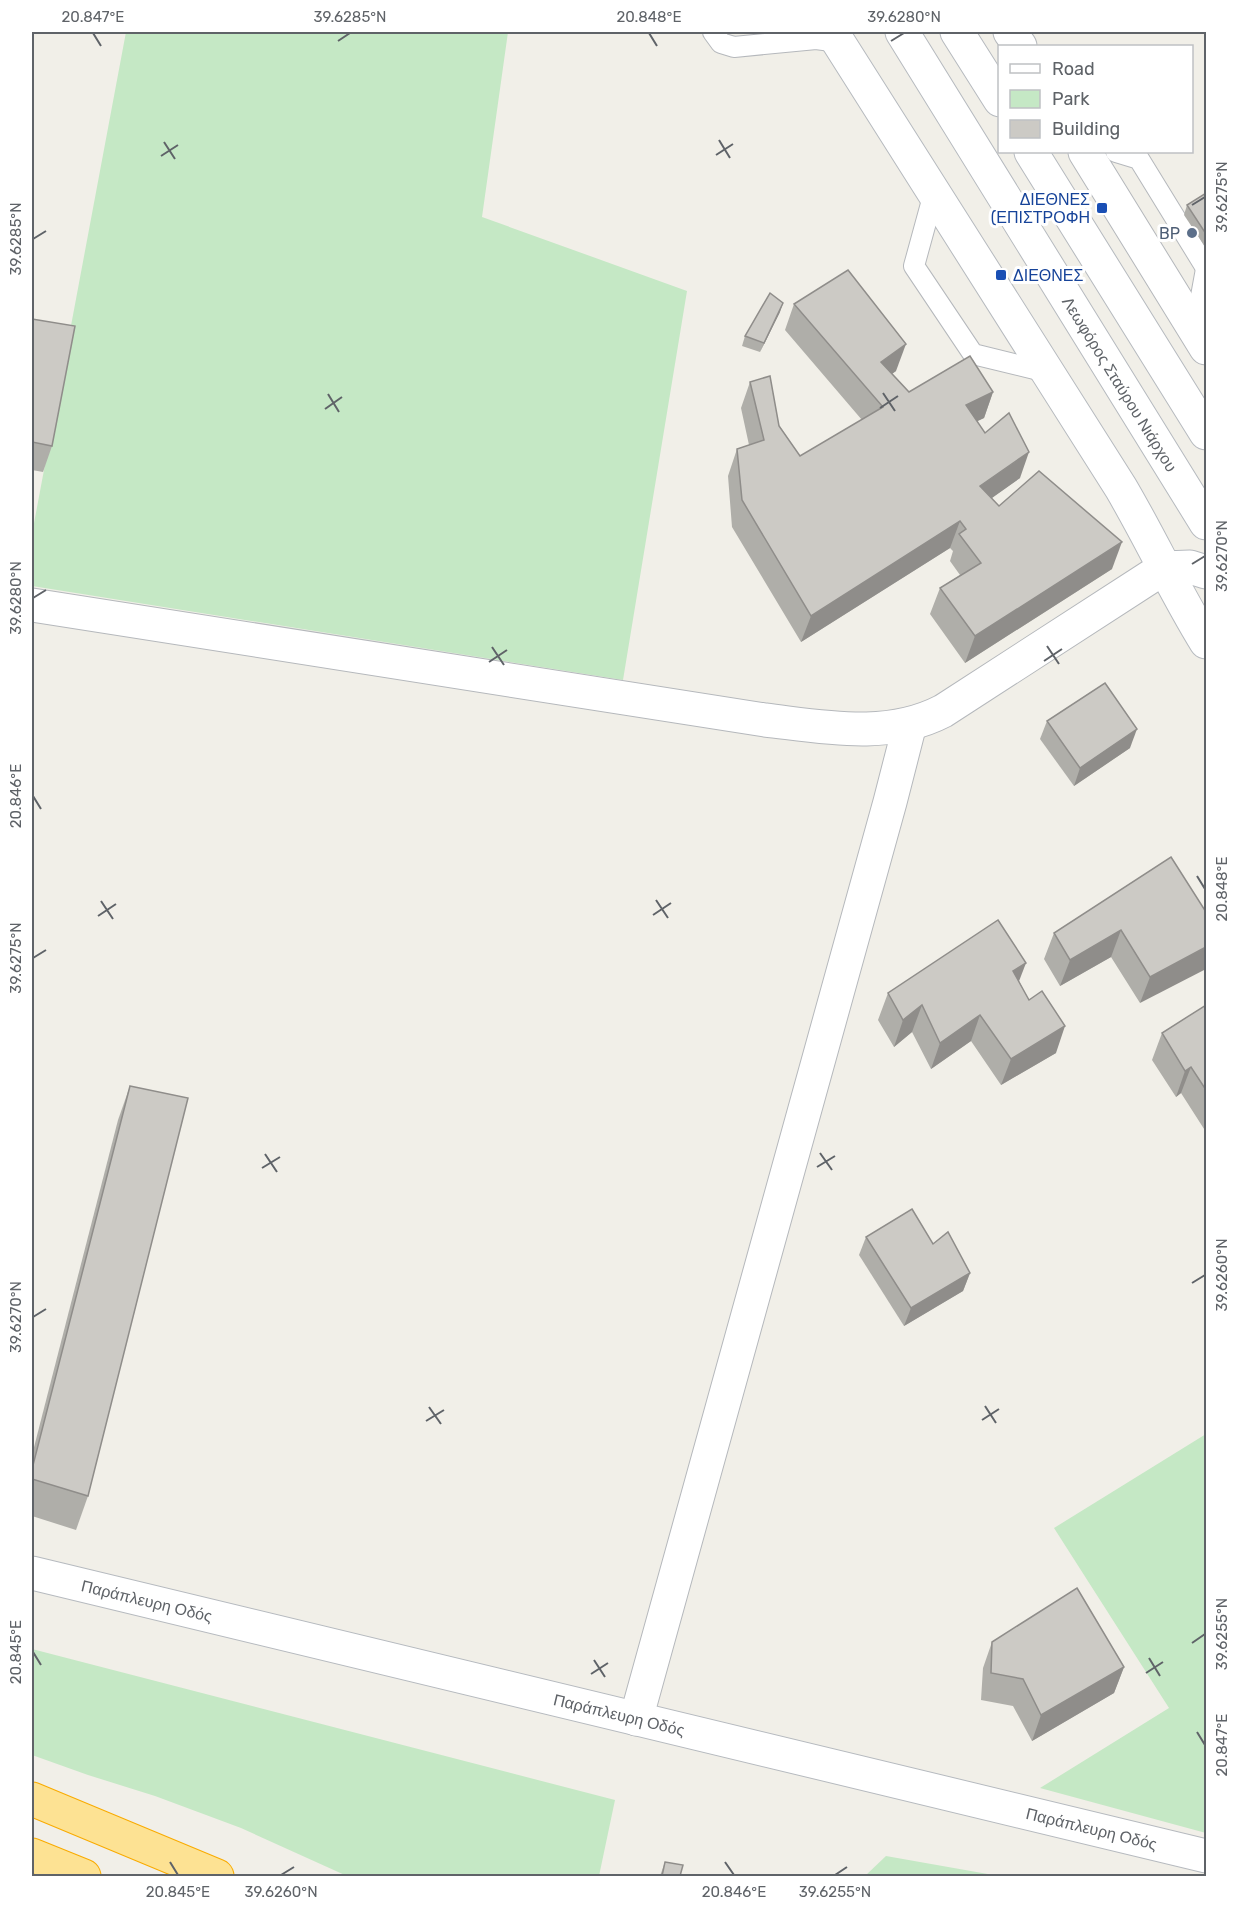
<svg xmlns="http://www.w3.org/2000/svg" width="1238" height="1908" font-family="Rubik,sans-serif">
<style>
.green{fill:#c5e8c5}
.lines{fill:none;stroke-linecap:round;stroke-linejoin:round}
.lane-casing{stroke:#b5b8bc;stroke-width:22}
.street-casing{stroke:#b5b8bc;stroke-width:35}
.secondary-casing{stroke:#b6babf;stroke-width:35}
.highway-casing{stroke:#f9ab00;stroke-width:35}
.lane{stroke:#fff;stroke-width:20}
.street{stroke:#fff;stroke-width:33}
.secondary{stroke:#fff;stroke-width:33}
.highway{stroke:#fde293;stroke-width:33}
.wall{fill:#afaea9}
.shaded-wall{fill:#8f8d8a}
.building{fill:#cccac5;stroke:#8f8d8a;stroke-width:1.5}
.ticks{fill:none;stroke:#5f6368;stroke-width:2}
.transit-dot{fill:#1a4fb4;stroke:#fff;stroke-width:2}
.service-dot{fill:#5c6f8a;stroke:#fff;stroke-width:2}
.labels{text-anchor:middle;dominant-baseline:central;stroke-width:6;stroke-linejoin:round;paint-order:stroke}
.transit-label{font-size:16px;fill:#164399;stroke:#fff;text-anchor:end}
.service-label{font-size:16px;fill:#4e5e75;stroke:#fff;text-anchor:end}
.street-label{font-size:16px;fill:#5f6368;stroke:#fff}
.neatline{fill:none;stroke:#5f6368;stroke-width:2}
.ticks-label{font-size:15px;text-anchor:middle;fill:#5f6368}
</style>
<rect width="100%" height="100%" fill="#f1efe8"/>
<g class="green">
<polygon points="126,32 508,32 482,217 687,291 623,680 32,586 32,534"/>
<polygon points="1206,1434 1206,1833 1040,1788 1169,1708 1054,1528"/>
<polygon points="32,1649 615,1800 599,1876 347,1876 241,1828 155,1796 88,1775 32,1755"/>
<polygon points="886,1856 999,1876 865,1876"/>
</g>
<g class="lines">
<g class="lane-casing">
<g id="lane">
<polyline points="713,32 721,43 734,47 816,39 839,42"/>
<polyline points="1116,152 1139,159 1206,268"/>
<polyline points="934,193 914,266 973,354 1047,372"/>
<polyline points="1195,329 1206,269"/>
</g>
</g>
<g class="street-casing">
<g id="street">
<polyline points="1010,32 1020,46"/>
<polyline points="1085,152 1206,348"/>
<path d="M32,605L765,720C825,727 887,740 943,711L1164,568"/>
<polyline points="636,1719 890,802 910,724"/>
</g>
</g>
<g class="secondary-casing">
<g id="secondary">
<path d="M832,32L1121,488C1151,539 1175,592 1206,642"/>
<path id="s1" d="M902,32L1206,523"/>
<polyline points="957,32 1000,100"/>
<polyline points="1031,152 1206,433"/>
<polyline points="1164,568 1190,567 1206,572"/>
<path id="s2" d="M32,1573L1206,1856"/>
</g>
</g>
<g class="highway-casing">
<g id="highway">
<polyline points="32,1799 217,1876"/>
<polyline points="32,1855 84,1876"/>
</g>
</g>
<use href="#lane" class="lane"/>
<use href="#street" class="street"/>
<use href="#secondary" class="secondary"/>
<use href="#highway" class="highway"/>
</g>
<g class="wall">
<polygon points="1206,193 1206,248 1184,215 1187,205"/>
<polygon points="794,304 896,371 892,374 909,392 993,392 984,418 977,421 985,433 1020,478 991,498 999,506 1112,569 965,663 930,614 940,588 960,575 950,561 953,551 950,548 801,642 732,527 728,476 737,449 749,445 741,408 750,382 800,456 862,420 785,330"/>
<polygon points="780,312 760,352 742,346 745,336"/>
<polygon points="32,319 52,446 43,472 32,470"/>
<polygon points="1047,721 1130,748 1074,786 1040,739"/>
<polygon points="1206,912 1140,1003 1111,957 1060,986 1044,959 1054,933"/>
<polygon points="1019,981 1056,1053 1001,1085 971,1041 931,1069 912,1032 894,1047 878,1020 888,993"/>
<polygon points="1206,1005 1206,1132 1181,1093 1176,1097 1152,1060 1162,1033"/>
<polygon points="130,1086 88,1496 76,1530 32,1516 32,1455 118,1120"/>
<polygon points="866,1237 933,1244 970,1273 963,1291 904,1326 859,1255"/>
<polygon points="992,1642 1124,1667 1114,1693 1032,1741 1013,1706 981,1700 983,1668"/>
<polygon points="665,1862 680,1876 660,1876"/>
</g>
<g class="shaded-wall">
<polygon points="783,303 780,312 760,352 764,343"/>
<polygon points="906,344 896,371 871,388 881,362"/>
<polygon points="993,392 984,418 957,431 966,405"/>
<polygon points="1029,452 1020,478 971,513 980,486"/>
<polygon points="960,521 950,548 801,642 811,616"/>
<polygon points="1122,542 1112,569 965,663 975,636"/>
<polygon points="1137,729 1130,748 1074,786 1080,768"/>
<polygon points="1121,930 1111,957 1060,986 1070,960"/>
<polygon points="1206,947 1206,969 1140,1003 1150,977"/>
<polygon points="1026,963 1016,989 1013,971"/>
<polygon points="922,1005 912,1032 894,1047 903,1020"/>
<polygon points="980,1015 971,1041 931,1069 940,1043"/>
<polygon points="1065,1026 1056,1053 1001,1085 1011,1059"/>
<polygon points="1191,1067 1181,1093 1176,1097 1185,1071"/>
<polygon points="970,1273 963,1291 904,1326 911,1308"/>
<polygon points="1124,1667 1114,1693 1032,1741 1041,1715"/>
</g>
<g class="building">
<polygon points="1206,193 1206,234 1187,205"/>
<polygon points="848,270 906,344 881,362 909,392 970,356 993,392 966,405 985,433 1009,413 1029,452 980,486 999,506 1039,471 1122,542 975,636 940,588 981,563 959,534 966,529 960,521 811,616 742,500 737,449 764,440 750,382 770,376 779,426 800,456 883,407 794,304"/>
<polygon points="770,293 783,303 764,343 745,336"/>
<polygon points="32,319 75,326 52,446 32,442"/>
<polygon points="1105,683 1137,729 1080,768 1047,721"/>
<polygon points="1171,857 1206,912 1206,947 1150,977 1121,930 1070,960 1054,933"/>
<polygon points="998,920 1026,963 1013,971 1029,1000 1042,991 1065,1026 1011,1059 980,1015 940,1043 922,1005 903,1020 888,993"/>
<polygon points="1206,1005 1206,1090 1191,1067 1185,1071 1162,1033"/>
<polygon points="130,1086 188,1098 88,1496 32,1479 32,1469"/>
<polygon points="912,1209 933,1244 948,1232 970,1273 911,1308 866,1237"/>
<polygon points="1077,1588 1124,1667 1041,1715 1023,1679 991,1673 992,1642"/>
<polygon points="665,1862 683,1865 680,1876 662,1876"/>
</g>
<path class="ticks" d="M93,33L101,46M649,33L657,46M338,41L350,33M891,41L904,33M719,140L730,158M164,142L175,159M716,155L733,144M161,156L178,145M1192,205L1205,197M33,239L46,231M883,393L895,411M328,394L339,412M880,408L898,396M325,409L342,397M1192,564L1205,556M33,598L46,590M1047,646L1059,664M492,647L504,665M1044,661L1062,649M489,662L507,650M33,796L41,809M1197,876L1205,889M656,900L668,918M101,901L113,919M653,915L671,903M98,916L116,904M33,958L46,950M820,1153L832,1170M265,1154L277,1172M817,1167L835,1156M262,1168L280,1157M1192,1283L1205,1275M33,1317L46,1309M985,1406L996,1423M429,1407L441,1424M982,1420L999,1409M426,1421L444,1410M1192,1643L1205,1634M33,1652L41,1665M1149,1658L1160,1676M594,1660L605,1677M1146,1673L1163,1662M591,1674L608,1663M1197,1732L1205,1745M170,1862L178,1875M725,1862L734,1875M281,1875L294,1867M835,1875L847,1867"/>
<g class="transit-dot">
<rect x="1096" y="202" width="12" height="12" rx="3"/>
<rect x="995" y="269" width="12" height="12" rx="3"/>
</g>
<circle class="service-dot" cx="1192" cy="233" r="6"/>
<g class="labels">
<g class="transit-label">
<text x="1090" y="199">ΔΙΕΘΝΕΣ<tspan x="1090" dy="18">(ΕΠΙΣΤΡΟΦΗ</tspan></text>
<text x="1013" y="275" text-anchor="start">ΔΙΕΘΝΕΣ</text>
</g>
<g class="service-label">
<text x="1180" y="233">BP</text>
</g>
<g class="street-label">
<text stroke="none"><textPath href="#s1" startOffset="414">Λεωφόρος Σταύρου Νιάρχου</textPath></text>
<text stroke="none"><textPath href="#s2" startOffset="118">Παράπλευρη Οδός</textPath></text>
<text stroke="none"><textPath href="#s2" startOffset="604">Παράπλευρη Οδός</textPath></text>
<text stroke="none"><textPath href="#s2" startOffset="1090">Παράπλευρη Οδός</textPath></text>
</g>
</g>
<rect width="1238" height="1908" fill="none" stroke="#ffffff" stroke-width="66"/>
<rect x="998" y="45" width="195" height="108" fill="#ffffff" stroke="#bfc1c3" stroke-width="1.5"/>
<rect x="1010" y="64" width="30" height="9" fill="#ffffff" stroke="#bfc1c3" stroke-width="1.5"/>
<text x="1052" y="75" font-size="18" fill="#5f6368">Road</text>
<rect x="1010" y="90" width="30" height="18" fill="#c5e8c5" stroke="#bfc1c3" stroke-width="1.5"/>
<text x="1052" y="105" font-size="18" fill="#5f6368">Park</text>
<rect x="1010" y="120" width="30" height="18" fill="#cccac5" stroke="#bfc1c3" stroke-width="1.5"/>
<text x="1052" y="135" font-size="18" fill="#5f6368">Building</text>
<rect x="33" y="33" width="1172" height="1842" class="neatline"/>
<g class="ticks-label">
<text x="93" y="22">20.847°E</text>
<text x="350" y="22">39.6285°N</text>
<text x="649" y="22">20.848°E</text>
<text x="904" y="22">39.6280°N</text>
<text transform="translate(1222 197) rotate(-90)" y="5">39.6275°N</text>
<text transform="translate(16 239) rotate(-90)" y="5">39.6285°N</text>
<text transform="translate(1222 556) rotate(-90)" y="5">39.6270°N</text>
<text transform="translate(16 598) rotate(-90)" y="5">39.6280°N</text>
<text transform="translate(16 796) rotate(-90)" y="5">20.846°E</text>
<text transform="translate(1222 889) rotate(-90)" y="5">20.848°E</text>
<text transform="translate(16 958) rotate(-90)" y="5">39.6275°N</text>
<text transform="translate(1222 1275) rotate(-90)" y="5">39.6260°N</text>
<text transform="translate(16 1317) rotate(-90)" y="5">39.6270°N</text>
<text transform="translate(1222 1634) rotate(-90)" y="5">39.6255°N</text>
<text transform="translate(16 1652) rotate(-90)" y="5">20.845°E</text>
<text transform="translate(1222 1745) rotate(-90)" y="5">20.847°E</text>
<text x="178" y="1897">20.845°E</text>
<text x="281" y="1897">39.6260°N</text>
<text x="734" y="1897">20.846°E</text>
<text x="835" y="1897">39.6255°N</text>
</g>
</svg>
